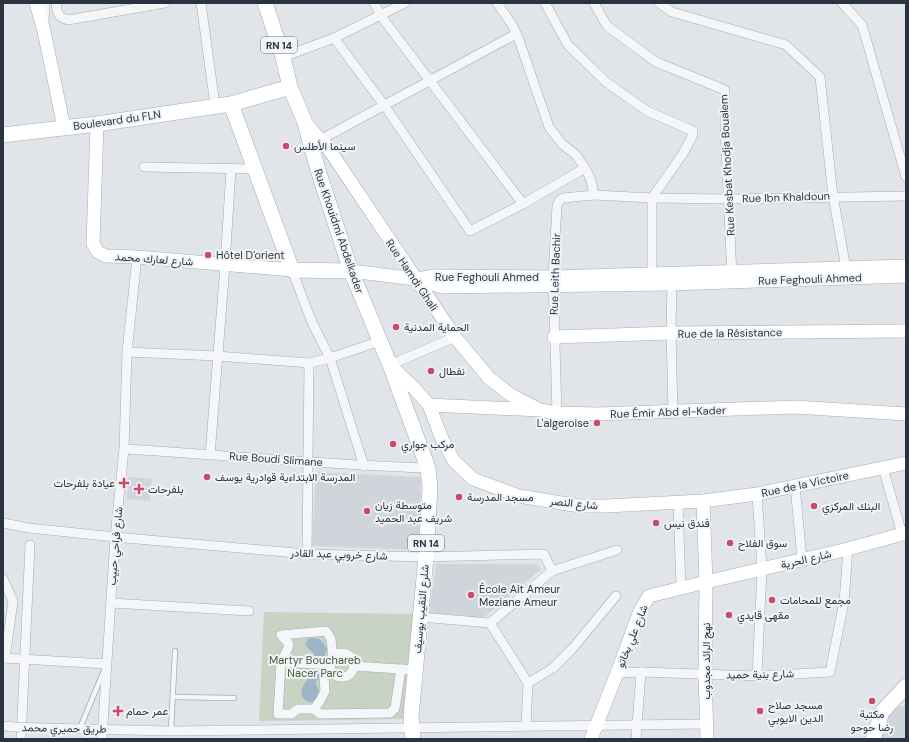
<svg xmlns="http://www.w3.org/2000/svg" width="909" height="742" font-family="'DM Sans',Vazirmatn,sans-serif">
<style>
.built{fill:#d0d4db}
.green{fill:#c8d3c3}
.water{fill:#9eb5c8}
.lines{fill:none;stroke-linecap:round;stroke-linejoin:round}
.lane-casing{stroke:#a6acb4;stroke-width:6}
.street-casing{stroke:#a6acb4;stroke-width:10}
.secondary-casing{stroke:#a6acb4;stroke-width:14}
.primary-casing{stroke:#a1aab5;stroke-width:16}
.lane{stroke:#f4f6f8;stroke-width:4.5}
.street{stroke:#f4f6f8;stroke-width:9}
.secondary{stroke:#fff;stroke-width:13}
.primary{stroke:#fff;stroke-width:15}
.street-bridge-casing{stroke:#a6acb4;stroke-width:10;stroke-linecap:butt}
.street-bridge{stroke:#f4f6f8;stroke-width:9}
.poi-dot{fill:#ca4b65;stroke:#f1f4f7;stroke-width:1.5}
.labels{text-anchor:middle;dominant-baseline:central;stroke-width:4;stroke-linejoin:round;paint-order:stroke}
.shield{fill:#f1f4f7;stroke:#666e78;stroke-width:1}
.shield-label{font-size:10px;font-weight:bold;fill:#2a3441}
.street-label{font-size:11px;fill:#2a3441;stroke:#f1f4f7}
.poi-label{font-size:11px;fill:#2a3441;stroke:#f1f4f7;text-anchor:start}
.park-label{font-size:11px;fill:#415c38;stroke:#f1f4f7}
</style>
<rect width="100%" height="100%" fill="#e1e5ea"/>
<g class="built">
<polygon points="316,472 421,477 418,550 312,546"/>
<polygon points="128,477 152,479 150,501 127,499"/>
<polygon points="436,564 537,564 541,569 476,624 428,621"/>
<polygon points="906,706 906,739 881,739 888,715 897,707"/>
</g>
<polygon class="green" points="264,612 414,614 404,719 259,721"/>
<g class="water">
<path d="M312,638C320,638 323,641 327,649L323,661L314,660V654L305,645L308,639Z"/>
<path d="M314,667L322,668C323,674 319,678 315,683L320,692L316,701C311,702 308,703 304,699C295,687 313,678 314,667Z"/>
</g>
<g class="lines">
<g class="lane-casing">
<g id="lane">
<polyline points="173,697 234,698"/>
<polyline points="80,728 103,673"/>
<polyline points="171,731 175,651"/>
</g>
</g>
<g class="street-casing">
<g id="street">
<path d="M56,3C57,13 58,17 68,20L165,3"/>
<polyline points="201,3 215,105"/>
<polyline points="374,3 384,20 523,204"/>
<polyline points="545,3 568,45 606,82 647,111 693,131 693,135 682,155 652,198 652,274"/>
<polyline points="594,3 607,26 656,62 725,90 725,128 732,276"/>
<polyline points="659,3 672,12 786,45 820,77 833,196 847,274"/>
<polyline points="842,3 862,25 906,177"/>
<polyline points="44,22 45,3"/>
<polyline points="334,38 384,105 470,231 523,204 585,168 576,155 562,144 549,127 519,40 513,26 497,3"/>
<polyline points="283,57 334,38 405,3"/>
<polyline points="320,140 516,34"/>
<polyline points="144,167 255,169"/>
<polyline points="594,195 652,198 729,199 906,196"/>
<polyline points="292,270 311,320 330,358 364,466"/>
<polyline points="672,279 671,333 673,411"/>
<polyline points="127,352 217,356 309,363 330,358 380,341"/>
<polyline points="390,365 455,337"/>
<polyline points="557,413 553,277 557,205 560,200 563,198 594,195 591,180 585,168"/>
<path d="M124,449C226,455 327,465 428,468"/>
<polyline points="210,455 225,265 231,169"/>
<polyline points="883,468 902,534"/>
<polyline points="795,486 802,559"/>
<polyline points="678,502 681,588"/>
<polyline points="3,523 29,528 115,537 307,554 426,557 544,554 552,571"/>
<polyline points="307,554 309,363"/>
<polyline points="3,579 13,601 5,658"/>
<polyline points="616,596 572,649 553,668 528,683 490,623 552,571 617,550"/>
<polyline points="111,603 249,611"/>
<polyline points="420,617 490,623"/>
<circle cx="342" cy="665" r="12"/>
<polyline points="333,657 331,639 326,631 281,635 289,644 288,648 281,662 278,714 291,714 298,709 314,709 320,714 390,713 395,708 401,669"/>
<polyline points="3,658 107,664"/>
<polyline points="281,662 330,665"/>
<polyline points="353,666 415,670"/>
<polyline points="617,673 641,672 757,676 830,672 844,602 848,549"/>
<polyline points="757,676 762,569 757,494"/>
<polyline points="314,709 320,701 325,691 324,677 330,669"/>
<polyline points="3,726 15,727"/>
<polyline points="526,726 528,683"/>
<polyline points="42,728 171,731 707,724"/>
<polyline points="21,739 30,545"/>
<polyline points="102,739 115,537 124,449 127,352 137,257"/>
<polyline points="636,739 641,672"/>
</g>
</g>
<g class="secondary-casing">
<g id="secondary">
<polyline points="36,3 44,31 64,128"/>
<polyline points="305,122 320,140 326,145 455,337 489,378 511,395 536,408"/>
<polyline points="97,124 93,244 98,252 106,256 137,257 292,270"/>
<polyline points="351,271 415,279 442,287 672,284 906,276"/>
<polyline points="417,279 434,276 553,277 906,266"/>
<polyline points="554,337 671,333 906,331"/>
<polyline points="390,365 415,389 429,405 442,439 454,461 473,479 519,496 580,506 606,506 703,501 757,494 906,463"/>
<polyline points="429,405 540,410 557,413 598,414 795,407 906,414"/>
<polyline points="591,739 617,673 640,611 649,596 706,582 703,501"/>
<polyline points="707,739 705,673 706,582 848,549 906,533"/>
</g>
</g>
<g class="primary-casing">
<g id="primary">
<polyline points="265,3 283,57 290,87 304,120 318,170 351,271 390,365 428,468 430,488 426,557 411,716 413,739"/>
<polyline points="231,104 292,270 351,271"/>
<polyline points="3,135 97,124 231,104 290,87"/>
<polyline points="873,739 882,712 906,686"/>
</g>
</g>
<use href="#lane" class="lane"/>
<use href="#street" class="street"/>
<use href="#secondary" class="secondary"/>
<use href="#primary" class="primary"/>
<g class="street-bridge-casing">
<polyline id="street-bridge" points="15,727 42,728"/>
</g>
<use href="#street-bridge" class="street-bridge"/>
</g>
<g class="poi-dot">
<circle cx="286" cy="146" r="4"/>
<circle cx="208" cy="255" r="4"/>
<circle cx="396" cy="327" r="4"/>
<circle cx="431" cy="371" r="4"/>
<circle cx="597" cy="423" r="4"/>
<circle cx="393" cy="444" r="4"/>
<circle cx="207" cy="477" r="4"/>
<path d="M122 477h4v4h4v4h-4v4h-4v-4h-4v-4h4z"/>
<path d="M137 483h4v4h4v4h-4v4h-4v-4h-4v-4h4z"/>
<circle cx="459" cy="497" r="4"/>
<circle cx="814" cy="506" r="4"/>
<circle cx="367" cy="511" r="4"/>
<circle cx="656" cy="523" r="4"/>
<circle cx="730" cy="543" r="4"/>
<circle cx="471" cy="595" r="4"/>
<circle cx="772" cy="600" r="4"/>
<circle cx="729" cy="615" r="4"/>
<circle cx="872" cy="701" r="4"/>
<path d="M116 705h4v4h4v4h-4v4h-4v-4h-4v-4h4z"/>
<circle cx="760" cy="711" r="4"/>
</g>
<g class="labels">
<g class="shield">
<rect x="261" y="37" width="36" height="16" rx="3"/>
<rect x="408" y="535" width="36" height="16" rx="3"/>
</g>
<g class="shield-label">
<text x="279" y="45">RN 14</text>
<text x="426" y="543">RN 14</text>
</g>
<g class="street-label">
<text transform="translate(117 120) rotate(-8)">Boulevard du FLN</text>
<text transform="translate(727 165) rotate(-93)">Rue Kesbat Khodja Boualem</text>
<text transform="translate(786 197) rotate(-2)">Rue Ibn Khaldoun</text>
<text transform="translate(339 231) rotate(71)">Rue Khouidmi Abdelkader</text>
<text transform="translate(154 259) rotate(4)">شارع لعارك محمد</text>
<text transform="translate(555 274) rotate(-88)">Rue Leith Bachir</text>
<text transform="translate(412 275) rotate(56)">Rue Hamdi Ghali</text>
<text x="487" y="277">Rue Feghouli Ahmed</text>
<text transform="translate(810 279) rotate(-2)">Rue Feghouli Ahmed</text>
<text transform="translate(730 333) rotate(-1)">Rue de la Résistance</text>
<text transform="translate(668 412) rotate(-2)">Rue Émir Abd el-Kader</text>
<text transform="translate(276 459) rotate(4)">Rue Boudi Slimane</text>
<text transform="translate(805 484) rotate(-12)">Rue de la Victoire</text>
<text transform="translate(574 503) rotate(6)">شارع النصر</text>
<text transform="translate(115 546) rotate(-85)">شارع فراحي حبيب</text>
<text transform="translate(339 554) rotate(2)">شارع خروبي عبد القادر</text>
<text transform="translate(806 559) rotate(-13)">شارع الحرية</text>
<text transform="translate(421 609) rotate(-85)">شلرع النقيب بوسيف</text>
<text transform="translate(632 636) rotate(-68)">شارع علي بخاتو</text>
<text transform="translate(706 661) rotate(-90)">نهج الرائد مجدوب</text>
<text transform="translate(760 674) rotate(-1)">شارع بنية حميد</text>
<text transform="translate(64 728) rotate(1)">طريق حميري محمد</text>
</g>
<g class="poi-label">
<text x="294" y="146">سينما الأطلس</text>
<text x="216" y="255">Hôtel D'orient</text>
<text x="404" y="327">الحماية المدنية</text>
<text x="439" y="371">نفطال</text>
<text x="589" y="423" text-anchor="end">L'algeroise</text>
<text x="401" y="444">مركب جواري</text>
<text x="215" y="477">المدرسة الابتداءية قوادرية يوسف</text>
<text x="115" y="483" text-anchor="end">عيادة بلفرحات</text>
<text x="148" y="489">بلفرحات</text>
<text x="467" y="497">مسجد المدرسة</text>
<text x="375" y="505">متوسطة زيان<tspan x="375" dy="13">شريف عبد الحميد</tspan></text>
<text x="822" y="506">البنك المركزي</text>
<text x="664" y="523">فندق نيس</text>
<text x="738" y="543">سوق الفلاح</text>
<text x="479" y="589">École Ait Ameur<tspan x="479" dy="13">Meziane Ameur</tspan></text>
<text x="780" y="600">مجمع للمحامات</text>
<text x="737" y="615">مقهى قايدي</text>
<text x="768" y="705">مسجد صلاح<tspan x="768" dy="13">الدين الايوبي</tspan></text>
<text x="126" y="711">عمر حمام</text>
<text x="872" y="714" text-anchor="middle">مكتبة<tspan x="872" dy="13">رضا حوحو</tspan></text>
</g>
<g class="park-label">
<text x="315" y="660">Martyr Bouchareb<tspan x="315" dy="13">Nacer Parc</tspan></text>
</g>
</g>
<rect width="909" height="742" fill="none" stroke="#2a3441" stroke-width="8"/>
</svg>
